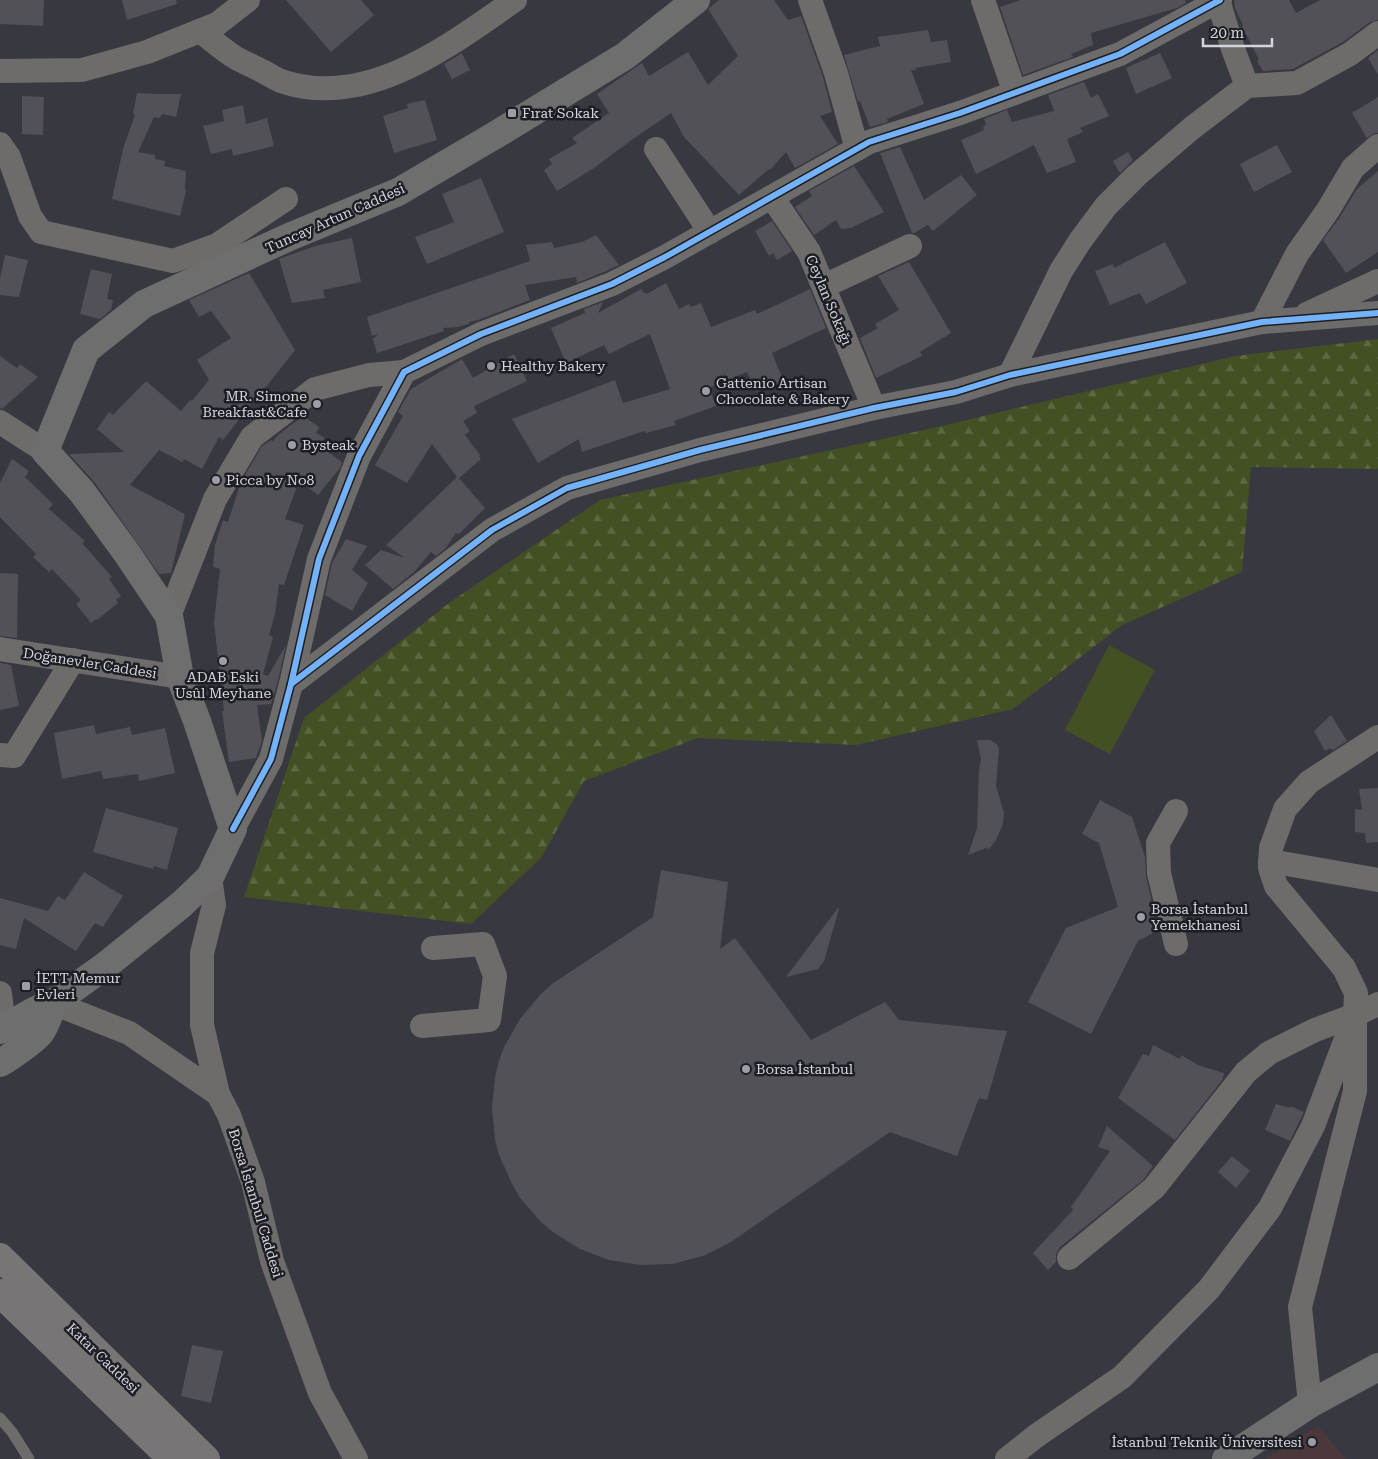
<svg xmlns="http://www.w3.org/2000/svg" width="1378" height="1459" font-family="'Roboto Serif',serif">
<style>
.education{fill:#4a383a}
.forest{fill:url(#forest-firs)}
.green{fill:#435023}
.building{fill:#525158}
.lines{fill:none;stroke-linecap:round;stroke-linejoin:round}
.lane{stroke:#6d6c6b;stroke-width:11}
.street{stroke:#6d6c6b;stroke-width:24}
.secondary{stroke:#6f6e6e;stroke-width:28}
.primary{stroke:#777576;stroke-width:28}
.cycleway-casing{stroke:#1d1d24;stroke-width:9}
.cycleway{stroke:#73b2f8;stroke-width:6}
.poi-dot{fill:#9d9da6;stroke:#1d1d24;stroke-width:2}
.labels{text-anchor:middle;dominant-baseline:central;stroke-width:5;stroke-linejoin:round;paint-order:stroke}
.poi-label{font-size:14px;fill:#d4d4dd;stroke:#1d1d24;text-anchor:start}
.street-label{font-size:14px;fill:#d4d4dd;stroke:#1d1d24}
</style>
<defs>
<pattern id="forest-firs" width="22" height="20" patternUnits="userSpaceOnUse" patternTransform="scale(1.25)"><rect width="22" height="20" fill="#435023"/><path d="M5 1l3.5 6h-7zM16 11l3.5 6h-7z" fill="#5d6842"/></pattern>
</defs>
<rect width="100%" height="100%" fill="#383840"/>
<polygon class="education" points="1318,1426 1346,1459 1265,1459"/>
<polygon class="forest" points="1378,339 1378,469 1251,467 1242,572 1122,625 1013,709 856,745 698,738 584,781 541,858 471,924 244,897 304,718 449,603 600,500 933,428 1235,356"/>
<polygon class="green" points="1109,645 1155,670 1110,754 1065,730"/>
<g class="building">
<polygon points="0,0 44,0 43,26 0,24"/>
<polygon points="122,0 176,0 177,4 127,20"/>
<polygon points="286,0 361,0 374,15 331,52"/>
<polygon points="719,0 774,0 788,20 801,16 823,77 832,112 820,116 838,144 795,168 786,152 770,170 769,169 739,195 684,137 671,113 626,144 594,168 557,191 544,170 552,164 549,159 577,143 572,138 609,113 597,94 642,63 649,76 688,52 708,85 738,56 708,9"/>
<polygon points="1020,0 1185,0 1186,3 1177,8 1091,33 1093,45 1071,54 1073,57 1023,75 1000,7"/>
<polygon points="1234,0 1289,0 1296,13 1320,0 1378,0 1378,20 1370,22 1343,42 1293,69 1263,71 1257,61 1259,60 1242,26 1243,25 1235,8"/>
<polygon points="928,30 931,42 947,40 951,62 915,68 916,70 911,70 924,104 887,119 888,122 870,127 860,101 858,102 844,55 880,46 878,37"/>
<polygon points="1378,50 1378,75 1368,58"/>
<polygon points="462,53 470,70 452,79 444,64"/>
<polygon points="1160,53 1172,78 1136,94 1126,68"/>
<polygon points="1084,82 1091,98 1098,94 1109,116 1080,128 1083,132 1067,139 1076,162 1047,173 1034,145 976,174 961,140 984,130 983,127 986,125 984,119 1007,110 1012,122 1054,111 1048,95"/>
<polygon points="137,93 158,94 181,94 176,117 162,114 160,118 154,117 138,152 155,155 155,159 165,161 164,166 186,171 185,189 186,191 180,216 112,199 123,149 135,115 133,114"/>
<polygon points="22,96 44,97 43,135 22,134"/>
<polygon points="1378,97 1378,133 1375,133 1367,138 1352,113"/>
<polygon points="425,100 437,140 394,153 383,116 408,108 407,104"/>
<polygon points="243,105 246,124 267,118 274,146 233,156 232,149 211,154 203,126 224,121 222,110"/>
<polygon points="1277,145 1292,172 1254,192 1240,164"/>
<polygon points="900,147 924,200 961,175 977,195 933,231 928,225 914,233 912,233 880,153"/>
<polygon points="1128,152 1133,160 1120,173 1113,161"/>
<polygon points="854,166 884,212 851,228 841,229 836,220 814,235 795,207 812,196 809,191"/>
<polygon points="1378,171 1378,252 1346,273 1323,240 1340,217 1357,189"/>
<polygon points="481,178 504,232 427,264 415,237 454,222 442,194"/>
<polygon points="772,221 792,251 777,260 773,253 769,256 755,231"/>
<polygon points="596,235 619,265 606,271 577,283 576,277 525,285 530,300 478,320 469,322 469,324 458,327 443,328 444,331 377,353 373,339 378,334 372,336 367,317 530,261 526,245 552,242 554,248 582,242"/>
<polygon points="352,238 361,282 323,290 325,298 292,303 279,259 315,246"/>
<polygon points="1165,242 1187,283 1146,304 1140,293 1110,305 1095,271 1113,264 1114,268"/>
<polygon points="5,255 28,260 19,297 0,295 0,279"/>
<polygon points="909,262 951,333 920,352 922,356 876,378 860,338 878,328 875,324 899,310 878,276"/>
<polygon points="91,269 112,274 107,299 113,300 111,310 100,319 80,314"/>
<polygon points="249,273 295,350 266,387 254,392 258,395 223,440 219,437 202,469 184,459 182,462 159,450 130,485 185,514 171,573 159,574 95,483 69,454 124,452 97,429 109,412 113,415 146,381 181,411 190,400 192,401 209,380 197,360 231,338 211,311 199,317 189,300"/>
<polygon points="666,283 679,309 689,304 691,307 701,303 711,327 755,310 757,314 810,289 826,328 772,353 784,382 756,392 747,372 709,388 716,406 674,421 676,425 646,433 644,431 582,452 579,439 538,463 512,419 615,380 623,403 670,389 650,334 609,354 604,345 566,363 551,328 585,313 584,309 603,302 598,313 641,289 644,293 646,293 647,294"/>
<polygon points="514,354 527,381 474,406 477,413 463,421 470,431 465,435 480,455 479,456 481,459 459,478 485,508 459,534 456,533 445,549 436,556 431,552 414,572 393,589 365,565 381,550 405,558 386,545 457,477 432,444 407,483 375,465 403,416 398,412 411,389 462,359 473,378"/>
<polygon points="0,356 17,368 20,364 38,377 2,409 0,408"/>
<polygon points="303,416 319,427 316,433 325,438 319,445 342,462 340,468 318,495 299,481 285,519 304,525 284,585 279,584 275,614 269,635 273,637 263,674 268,676 286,645 278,681 271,704 257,705 262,741 256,758 229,762 222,711 224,711 214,622 220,569 213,567 215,545 223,520 228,522 241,482 262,446 271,440 273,441 278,435"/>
<polygon points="12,459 29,471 25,477 53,504 49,509 85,541 82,543 112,577 109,579 121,596 116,600 118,603 97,620 96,619 91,623 76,604 81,600 52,569 49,572 33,557 36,554 0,517 0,483"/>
<polygon points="346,539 367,546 352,570 368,583 352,611 325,595 332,563"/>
<polygon points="0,573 18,574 17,638 0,636"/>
<polygon points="0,663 11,665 19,706 0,710"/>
<polygon points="1331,715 1347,741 1333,750 1330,748 1325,751 1314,731"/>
<polygon points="94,725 96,734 130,727 132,735 165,728 175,773 139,781 138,774 103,779 101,771 62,779 54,733"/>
<polygon points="977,740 990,740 997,744 999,749 996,786 1004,813 1003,824 996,840 989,849 986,848 968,855 977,828 979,772 981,759"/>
<polygon points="1378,788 1378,842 1366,843 1365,833 1355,832 1355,809 1362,810 1359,789"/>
<polygon points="1100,800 1132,817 1145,857 1146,876 1157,925 1153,933 1138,941 1091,1034 1028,1002 1066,928 1118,907 1099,843 1082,834"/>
<polygon points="106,808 178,828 167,870 154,866 153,869 93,852"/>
<polygon points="661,870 728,882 720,949 735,938 811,1040 885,1002 899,1020 1007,1031 987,1100 979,1098 957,1156 890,1132 731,1242 703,1256 672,1264 641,1265 609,1260 580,1249 553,1232 541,1222 520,1198 512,1184 499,1155 495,1140 492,1108 495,1077 499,1061 504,1047 520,1019 540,995 552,984 653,917"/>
<polygon points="84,872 123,896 103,927 95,923 76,951 24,918 16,949 0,945 0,898 48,911 58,896 65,900"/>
<polygon points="838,908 839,909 824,961 818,969 786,977"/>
<polygon points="1153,1045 1180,1059 1181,1055 1198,1065 1224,1073 1223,1079 1175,1140 1118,1098 1143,1054 1149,1056"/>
<polygon points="1276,1104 1290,1108 1290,1106 1304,1112 1290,1141 1265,1130"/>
<polygon points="1107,1126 1153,1166 1143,1180 1060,1247 1056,1254 1056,1262 1048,1270 1033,1253 1073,1210 1071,1207 1110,1151 1098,1147"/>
<polygon points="1232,1156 1250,1171 1236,1188 1218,1172"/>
<polygon points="192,1345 223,1351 211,1403 181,1396"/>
</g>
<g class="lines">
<polyline class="lane" points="0,1418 12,1432 29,1459"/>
<g class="street">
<polyline points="810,0 836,73 857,149"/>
<polyline points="983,0 1015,93"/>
<path d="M200,31C212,40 224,51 236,58C245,63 255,67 264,72C270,75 277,80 284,82C368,109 450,45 515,0"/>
<polyline points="0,71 82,70 147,52 217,24 248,0"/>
<polyline points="1247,86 1297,83 1350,54 1378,33"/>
<polyline points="0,144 9,157 30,216 41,232 173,261 217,245 286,199"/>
<polyline points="656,149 710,232"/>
<polyline points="772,197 809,252 874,408"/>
<polyline points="824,286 910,246"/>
<polyline points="1307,314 1378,281"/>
<polyline points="1262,322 1297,254 1328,210 1353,168 1378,146"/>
<polyline points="1010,375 1061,271 1080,241 1106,206 1137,175 1192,128 1247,86 1233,49 1218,0"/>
<polyline points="0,422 45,451"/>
<polyline points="169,616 215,499 252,437 315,389 369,375 404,372"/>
<polyline points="0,649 180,677"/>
<polyline points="291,684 319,559 359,456 404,372 481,334 612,284 665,257 869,142 960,113 1120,54 1220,0"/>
<polyline points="0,755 14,756 73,660"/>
<polyline points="1176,811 1158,843 1159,873 1176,944"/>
<polyline points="233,829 271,759 291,684 492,530 567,488 700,450 874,408 956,392 1010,375 1262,322 1378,313"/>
<polyline points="1270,861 1378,880"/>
<polyline points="210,877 214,905 202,953 202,1025 218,1094"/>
<polyline points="0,993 2,1011 0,1016"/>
<polyline points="53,1003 129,1033 218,1094 229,1115 253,1182 272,1261 320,1393 356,1459"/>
<polyline points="1355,1015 1378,1004"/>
<polyline points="422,1026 489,1020 495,976 483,944 433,948"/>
<polyline points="1069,1258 1154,1188 1246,1072 1269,1053 1315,1030 1355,1015 1355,1091 1300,1307 1310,1404"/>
<polyline points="1007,1459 1036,1436 1122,1377 1209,1289 1270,1208 1313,1126 1355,1015 1356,993 1344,968 1276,886 1270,868 1271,848 1285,809 1309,782 1378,737"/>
</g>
<g class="secondary">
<polyline points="0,1030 34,1011 53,1003 105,966 182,904 210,877 233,829 197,721 180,677 169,616 126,552 82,492 45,451 86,350 144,304 289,237 398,192 492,137 625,56 696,0"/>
<path d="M0,1063C9,1058 35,1040 41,1032C47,1023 50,1013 53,1003"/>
<polyline points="1226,1459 1310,1404 1378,1367"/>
</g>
<g class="primary">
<polyline points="0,1257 206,1459"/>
<polyline points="0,1293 172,1459"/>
</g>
<g class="cycleway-casing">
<g id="cycleway">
<polyline points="291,684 319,559 359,456 404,372 481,334 612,284 665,257 869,142 960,113 1120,54 1220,0"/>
<polyline points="233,829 271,759 291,684 492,530 567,488 700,450 874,408 956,392 1010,375 1262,322 1378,313"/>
</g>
</g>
<use href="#cycleway" class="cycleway"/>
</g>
<g class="poi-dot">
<rect x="507" y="108" width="10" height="10" rx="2.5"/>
<circle cx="491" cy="366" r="5"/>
<circle cx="706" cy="391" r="5"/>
<circle cx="317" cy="404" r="5"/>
<circle cx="292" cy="445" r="5"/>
<circle cx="216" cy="480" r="5"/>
<circle cx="223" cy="661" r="5"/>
<circle cx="1141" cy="917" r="5"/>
<rect x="21" y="981" width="10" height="10" rx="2.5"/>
<circle cx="746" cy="1069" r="5"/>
<circle cx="1312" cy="1442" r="5"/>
</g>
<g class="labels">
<g class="poi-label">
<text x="522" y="113">Fırat Sokak</text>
<text x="501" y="366">Healthy Bakery</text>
<text x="716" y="383">Gattenio Artisan<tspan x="716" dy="16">Chocolate &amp; Bakery</tspan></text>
<text x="307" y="396" text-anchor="end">MR. Simone<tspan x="307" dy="16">Breakfast&amp;Cafe</tspan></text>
<text x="302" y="445">Bysteak</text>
<text x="226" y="480">Picca by No8</text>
<text x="223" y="677" text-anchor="middle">ADAB Eski<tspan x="223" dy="16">Usûl Meyhane</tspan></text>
<text x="1151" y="909">Borsa İstanbul<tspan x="1151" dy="16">Yemekhanesi</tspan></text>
<text x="36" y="978">İETT Memur<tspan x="36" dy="16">Evleri</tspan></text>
<text x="756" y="1069">Borsa İstanbul</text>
<text x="1302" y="1442" text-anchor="end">İstanbul Teknik Üniversitesi</text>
</g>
<g class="street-label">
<text transform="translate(335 218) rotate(-24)">Tuncay Artun Caddesi</text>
<text transform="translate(829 300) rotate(67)">Ceylan Sokağı</text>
<text transform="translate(90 663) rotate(9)">Doğanevler Caddesi</text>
<text transform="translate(256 1203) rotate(73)">Borsa İstanbul Caddesi</text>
<text transform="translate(103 1358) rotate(44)">Katar Caddesi</text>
</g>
</g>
<path d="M1203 38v8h69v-8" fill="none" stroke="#d4d4dd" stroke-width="2.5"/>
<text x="1210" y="38" font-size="15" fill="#d4d4dd" stroke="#1d1d24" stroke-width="4" paint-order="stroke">20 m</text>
</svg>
